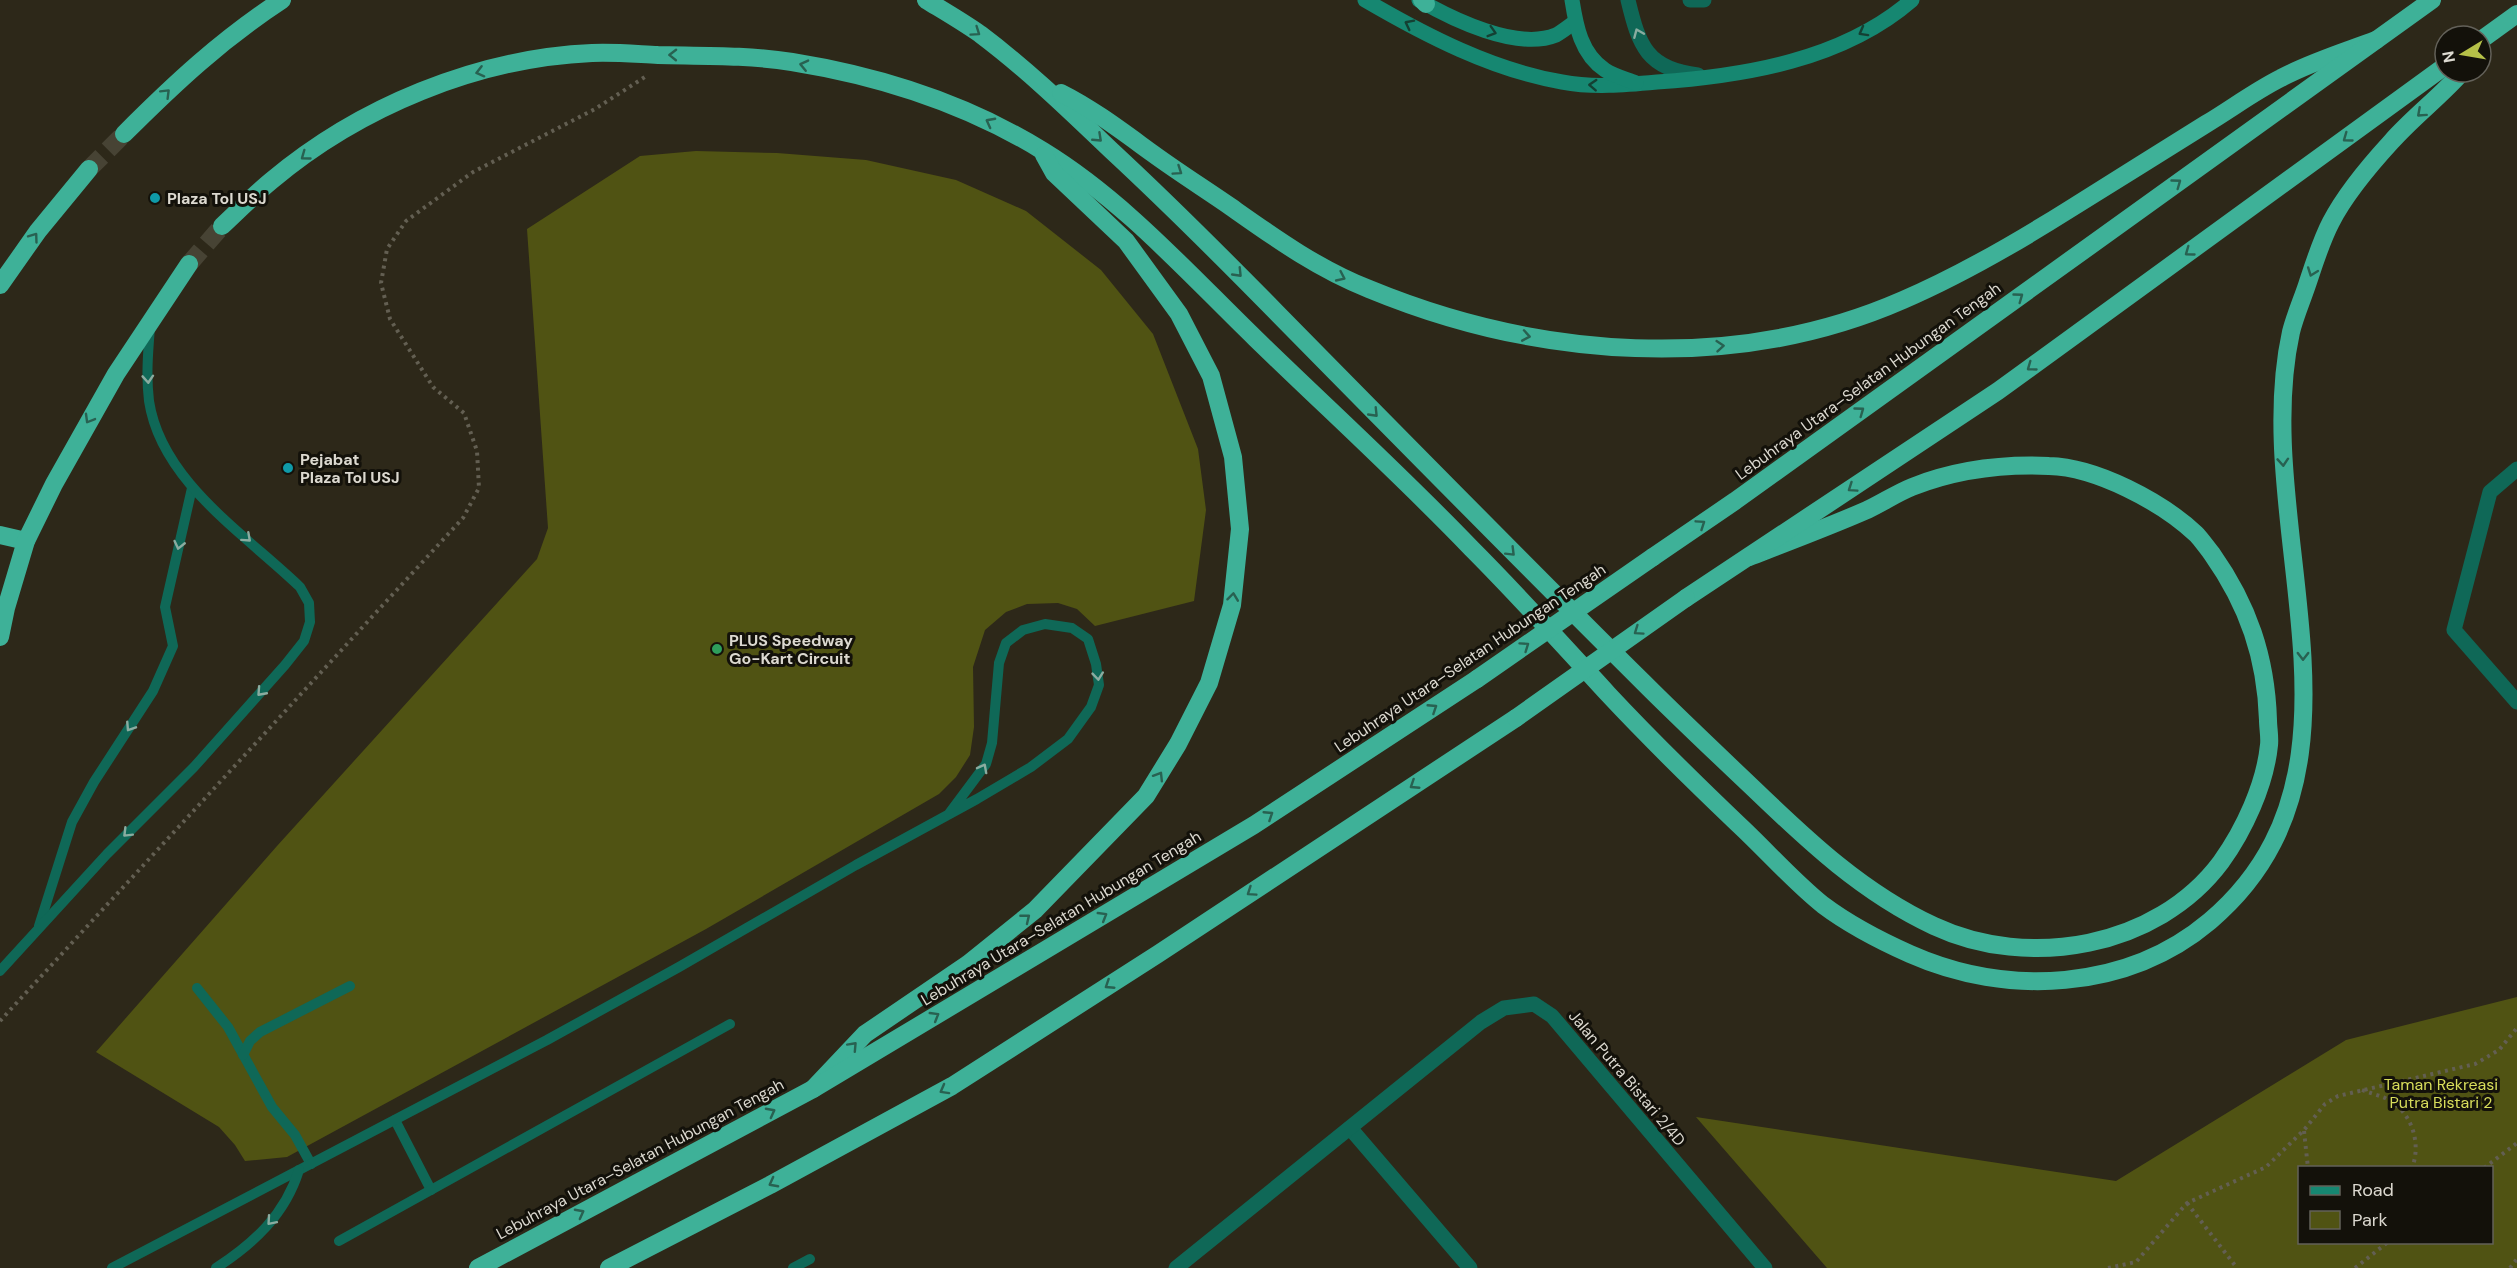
<svg xmlns="http://www.w3.org/2000/svg" width="2517" height="1268" font-family="'DM Sans',sans-serif">
<style>
.green{fill:#505313;fill-rule:evenodd}
.lines{fill:none;stroke-linecap:round;stroke-linejoin:round}
.highway-tunnel{stroke:#474334;stroke-width:18;stroke-dasharray:18 9;stroke-linecap:butt}
.path{stroke:#635f52;stroke-width:4;stroke-dasharray:3 4.5;stroke-linecap:butt}
.lane{stroke:#0f6857;stroke-width:10}
.street{stroke:#0f6857;stroke-width:15}
.secondary{stroke:#168771;stroke-width:15}
.highway{stroke:#3eb198;stroke-width:18}
.highway-bridge{stroke:#3eb198;stroke-width:18}
.oneway{stroke:#144033}
.oneway2{stroke:#286151}
.oneway3{stroke:#8aaca0}
.culture-dot{fill:#0f9aa8;stroke:#13110a;stroke-width:2}
.leisure-dot{fill:#2e9e5b;stroke:#13110a;stroke-width:2}
.labels{text-anchor:middle;dominant-baseline:central;stroke-width:6;stroke-linejoin:round;paint-order:stroke}
.poi-label{font-size:16px;font-weight:bold;fill:#dcd9d0;stroke:#13110a;text-anchor:start}
.street-label{font-size:16px;fill:#dcd9d0;stroke:#13110a}
.park-label{font-size:16px;fill:#d8de5b;stroke:#13110a}
</style>
<rect width="100%" height="100%" fill="#2d2819"/>
<g class="green">
<polygon points="696,151 777,153 866,160 956,180 1026,211 1101,270 1153,334 1198,449 1206,510 1194,601 1095,626 1077,609 1058,603 1027,604 1006,612 985,630 973,667 974,727 970,755 956,777 939,794 706,929 287,1157 245,1161 235,1145 219,1127 96,1052 277,846 537,559 548,528 527,229 640,156"/>
<path d="M2517,997V1268H1827L1696,1117L2116,1181L2346,1040ZM2300,1168H2492V1242H2300Z"/>
</g>
<g class="lines">
<g class="highway-tunnel">
<polyline points="89,169 124,134"/>
<polyline points="189,264 222,226"/>
</g>
<g class="path">
<polyline points="0,1021 463,518 479,488 477,451 464,413 433,387 390,319 381,283 387,249 406,221 473,172 595,109 648,75"/>
<path d="M2362,1090C2370,1093 2378,1095 2385,1098C2411,1110 2422,1142 2412,1168"/>
<polyline points="2304,1131 2308,1168"/>
<polyline points="2484,1168 2517,1143"/>
<polyline points="2187,1203 2237,1268"/>
<polyline points="2108,1268 2136,1262 2187,1203 2266,1167 2304,1130 2325,1104 2338,1096 2475,1064 2499,1050 2517,1028"/>
<polyline points="2355,1268 2388,1242"/>
<polyline points="2510,1268 2517,1259"/>
</g>
<g class="lane">
<polyline points="39,926 72,822 94,782 153,691 173,646 165,607 192,488"/>
<path d="M0,971L107,854L194,767L285,665L304,641L310,622L309,603L300,587C245,534 161,481 149,401C146,376 148,352 150,327"/>
<polyline points="197,988 228,1027 272,1107 295,1135 311,1164"/>
<polyline points="243,1055 250,1041 260,1032 350,986"/>
<polyline points="395,1120 431,1190"/>
<polyline points="339,1241 730,1024"/>
<polyline points="112,1268 547,1040 679,967 856,865 977,799 1031,767 1068,739 1091,707 1099,685 1096,664 1088,639 1072,628 1045,624 1023,630 1006,643 999,663 992,743 986,764 948,815"/>
<path d="M216,1268C254,1243 285,1215 299,1170"/>
<polyline points="793,1268 810,1259"/>
</g>
<g class="street">
<path d="M1628,0C1639,46 1647,69 1698,75"/>
<polyline points="1690,0 1704,0"/>
<polyline points="2517,469 2490,492 2454,630 2517,702"/>
<polyline points="1350,1128 1470,1268"/>
<polyline points="1176,1268 1481,1022 1504,1008 1534,1004 1552,1016 1765,1268"/>
</g>
<g class="secondary">
<path d="M1365,0C1425,35 1492,70 1562,82C1593,88 1625,85 1657,82C1744,76 1843,60 1912,0"/>
<path d="M1419,0C1452,19 1517,51 1556,35C1562,32 1569,26 1575,22"/>
<path d="M1572,0C1576,26 1581,54 1605,70C1614,76 1626,79 1636,83"/>
</g>
<g class="highway">
<path d="M926,0C944,11 963,22 980,34C1028,70 1070,111 1113,152C1169,204 1223,258 1276,312C1398,436 1520,560 1643,682C1679,718 1716,753 1753,788C1808,841 1863,893 1934,926C2028,970 2157,948 2221,862C2244,830 2265,785 2269,745C2270,737 2268,728 2268,720C2266,657 2248,605 2212,554C2209,550 2200,538 2196,534C2162,502 2096,467 2049,466C2004,464 1955,470 1912,487C1897,493 1882,503 1867,510C1828,527 1788,542 1749,557"/>
<polyline points="1422,0 1426,4"/>
<polyline points="2481,40 2517,14"/>
<path d="M1061,93C1093,109 1123,132 1152,153C1178,172 1205,189 1231,207C1275,238 1318,269 1369,289C1536,358 1734,374 1903,300C1961,275 2016,243 2070,209C2115,181 2161,152 2206,124C2231,109 2255,91 2281,78C2311,62 2344,52 2376,40"/>
<path d="M124,134C175,83 221,40 282,0"/>
<path d="M222,226C238,211 254,195 271,181C359,107 477,58 592,53C614,52 636,54 658,55C703,56 748,55 792,62C879,76 967,104 1043,151C1123,200 1188,273 1255,338C1327,408 1402,476 1471,548C1518,595 1563,645 1608,694C1650,739 1694,782 1738,824C1766,850 1794,882 1823,905C1847,923 1883,942 1910,954C2007,997 2127,991 2210,921C2389,769 2248,527 2291,332C2295,316 2302,300 2307,285C2314,264 2321,241 2331,222C2346,193 2369,166 2391,142C2413,117 2440,97 2462,72"/>
<polyline points="0,285 38,231 89,169"/>
<polyline points="0,535 26,541"/>
<polyline points="1653,557 1735,501 2432,0"/>
<polyline points="1686,598 1998,391 2445,66"/>
<polyline points="0,637 6,608 26,541 54,484 116,374 189,264"/>
<polyline points="813,1089 865,1034 968,964 1035,910 1146,796 1178,744 1209,683 1232,605 1240,529 1233,457 1211,376 1179,314 1126,241 1054,173 1044,155"/>
<polyline points="478,1268 813,1089 1254,825 1477,679"/>
<polyline points="609,1268 770,1185 952,1086 1158,954 1516,718"/>
</g>
<g class="highway-bridge">
<polyline points="1477,679 1653,557"/>
<polyline points="1516,718 1686,598"/>
</g>
</g>
<defs><path id="oneway-chevron" d="M-2-3.5L2.5 0L-2 3.5" fill="none" stroke-width="1.6" stroke-linecap="round" stroke-linejoin="round" transform="scale(1.5)"/></defs>
<g class="oneway">
<use href="#oneway-chevron" transform="translate(1409 24) rotate(-153)"/>
<use href="#oneway-chevron" transform="translate(1492 32) rotate(17)"/>
<use href="#oneway-chevron" transform="translate(1863 32) rotate(151)"/>
<use href="#oneway-chevron" transform="translate(1593 85) rotate(-177)"/>
</g>
<g class="oneway2">
<use href="#oneway-chevron" transform="translate(976 32) rotate(35)"/>
<use href="#oneway-chevron" transform="translate(673 55) rotate(-179)"/>
<use href="#oneway-chevron" transform="translate(804 65) rotate(-167)"/>
<use href="#oneway-chevron" transform="translate(480 72) rotate(166)"/>
<use href="#oneway-chevron" transform="translate(166 93) rotate(-45)"/>
<use href="#oneway-chevron" transform="translate(2421 113) rotate(138)"/>
<use href="#oneway-chevron" transform="translate(990 122) rotate(-152)"/>
<use href="#oneway-chevron" transform="translate(1098 138) rotate(43)"/>
<use href="#oneway-chevron" transform="translate(2347 138) rotate(144)"/>
<use href="#oneway-chevron" transform="translate(305 156) rotate(144)"/>
<use href="#oneway-chevron" transform="translate(1178 171) rotate(34)"/>
<use href="#oneway-chevron" transform="translate(2177 183) rotate(-36)"/>
<use href="#oneway-chevron" transform="translate(34 237) rotate(-54)"/>
<use href="#oneway-chevron" transform="translate(2189 252) rotate(144)"/>
<use href="#oneway-chevron" transform="translate(2312 272) rotate(110)"/>
<use href="#oneway-chevron" transform="translate(1238 273) rotate(46)"/>
<use href="#oneway-chevron" transform="translate(1341 277) rotate(25)"/>
<use href="#oneway-chevron" transform="translate(2019 297) rotate(-36)"/>
<use href="#oneway-chevron" transform="translate(1526 336) rotate(10)"/>
<use href="#oneway-chevron" transform="translate(1720 346) rotate(-5)"/>
<use href="#oneway-chevron" transform="translate(2031 367) rotate(144)"/>
<use href="#oneway-chevron" transform="translate(1860 411) rotate(-36)"/>
<use href="#oneway-chevron" transform="translate(1374 413) rotate(46)"/>
<use href="#oneway-chevron" transform="translate(89 419) rotate(120)"/>
<use href="#oneway-chevron" transform="translate(2283 462) rotate(86)"/>
<use href="#oneway-chevron" transform="translate(1852 488) rotate(146)"/>
<use href="#oneway-chevron" transform="translate(1701 524) rotate(-34)"/>
<use href="#oneway-chevron" transform="translate(1511 552) rotate(45)"/>
<use href="#oneway-chevron" transform="translate(1233 597) rotate(-83)"/>
<use href="#oneway-chevron" transform="translate(1638 631) rotate(145)"/>
<use href="#oneway-chevron" transform="translate(1525 646) rotate(-35)"/>
<use href="#oneway-chevron" transform="translate(2303 656) rotate(90)"/>
<use href="#oneway-chevron" transform="translate(1433 708) rotate(-33)"/>
<use href="#oneway-chevron" transform="translate(1159 776) rotate(-58)"/>
<use href="#oneway-chevron" transform="translate(1414 785) rotate(147)"/>
<use href="#oneway-chevron" transform="translate(1269 815) rotate(-33)"/>
<use href="#oneway-chevron" transform="translate(1251 892) rotate(146)"/>
<use href="#oneway-chevron" transform="translate(1103 916) rotate(-31)"/>
<use href="#oneway-chevron" transform="translate(1026 918) rotate(-39)"/>
<use href="#oneway-chevron" transform="translate(1109 985) rotate(147)"/>
<use href="#oneway-chevron" transform="translate(935 1016) rotate(-31)"/>
<use href="#oneway-chevron" transform="translate(853 1046) rotate(-47)"/>
<use href="#oneway-chevron" transform="translate(944 1090) rotate(151)"/>
<use href="#oneway-chevron" transform="translate(771 1112) rotate(-28)"/>
<use href="#oneway-chevron" transform="translate(773 1183) rotate(152)"/>
<use href="#oneway-chevron" transform="translate(580 1213) rotate(-28)"/>
</g>
<g class="oneway3">
<use href="#oneway-chevron" transform="translate(1638 33) rotate(-113)"/>
<use href="#oneway-chevron" transform="translate(148 379) rotate(86)"/>
<use href="#oneway-chevron" transform="translate(247 538) rotate(42)"/>
<use href="#oneway-chevron" transform="translate(179 545) rotate(103)"/>
<use href="#oneway-chevron" transform="translate(1098 676) rotate(84)"/>
<use href="#oneway-chevron" transform="translate(261 692) rotate(132)"/>
<use href="#oneway-chevron" transform="translate(130 727) rotate(123)"/>
<use href="#oneway-chevron" transform="translate(983 768) rotate(-62)"/>
<use href="#oneway-chevron" transform="translate(127 833) rotate(135)"/>
<use href="#oneway-chevron" transform="translate(271 1221) rotate(131)"/>
</g>
<g class="culture-dot">
<circle cx="155" cy="198" r="6"/>
<circle cx="288" cy="468" r="6"/>
</g>
<circle class="leisure-dot" cx="717" cy="649" r="6"/>
<g class="labels">
<g class="poi-label">
<text x="167" y="198">Plaza Tol USJ</text>
<text x="300" y="459">Pejabat<tspan x="300" dy="18">Plaza Tol USJ</tspan></text>
<text x="729" y="640">PLUS Speedway<tspan x="729" dy="18">Go-Kart Circuit</tspan></text>
</g>
<g class="street-label">
<text transform="translate(1868 381) rotate(-36)">Lebuhraya Utara–Selatan Hubungan Tengah</text>
<text transform="translate(1470 658) rotate(-34)">Lebuhraya Utara–Selatan Hubungan Tengah</text>
<text transform="translate(1061 918) rotate(-31)">Lebuhraya Utara–Selatan Hubungan Tengah</text>
<text transform="translate(1627 1078) rotate(50)">Jalan Putra Bistari 2/4D</text>
<text transform="translate(640 1159) rotate(-28)">Lebuhraya Utara–Selatan Hubungan Tengah</text>
</g>
<g class="park-label">
<text x="2441" y="1084">Taman Rekreasi<tspan x="2441" dy="18">Putra Bistari 2</tspan></text>
</g>
</g>
<rect x="2298" y="1166" width="195" height="78" fill="#13110a" stroke="#636159" stroke-width="1.5"/>
<rect x="2310" y="1186" width="30" height="9" fill="#168771" stroke="#636159" stroke-width="1.5"/>
<text x="2352" y="1196" font-size="18" fill="#dcd9d0">Road</text>
<rect x="2310" y="1211" width="30" height="18" fill="#505313" stroke="#636159" stroke-width="1.5"/>
<text x="2352" y="1226" font-size="18" fill="#dcd9d0">Park</text>
<g transform="translate(2463 54) rotate(259)"><circle r="28" fill="#13110a" stroke="#636159" stroke-width="1.5"/>
<path d="M0-4.5L10 22L0 15L-10 22Z" fill="#b6c148"/>
<text y="-9" font-size="16" font-weight="bold" text-anchor="middle" fill="#dcd9d0">N</text>
</g>
</svg>
